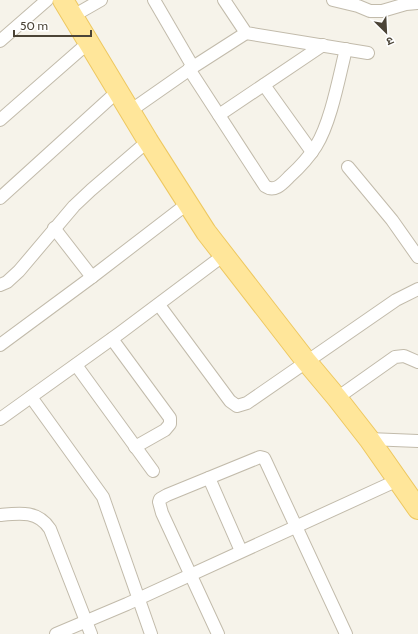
<svg xmlns="http://www.w3.org/2000/svg" width="418" height="634" font-family="Cabin,'Noto Sans Devanagari',sans-serif">
<style>
.lines{fill:none;stroke-linecap:round;stroke-linejoin:round}
.street-casing{stroke:#c2bbab;stroke-width:14}
.primary-casing{stroke:#eec860;stroke-width:22}
.street{stroke:#fff;stroke-width:12}
.primary{stroke:#ffe69a;stroke-width:20}
</style>
<rect width="100%" height="100%" fill="#f6f3ea"/>
<g class="lines">
<g class="street-casing">
<g id="street">
<polyline points="154,0 193,67"/>
<polyline points="224,0 246,33 368,53"/>
<polyline points="333,0 358,6 370,11 382,11 406,4 418,3"/>
<polyline points="73,16 101,0"/>
<polyline points="0,41 47,0"/>
<path d="M189,69L265,186C275,193 283,183 290,176C300,167 309,157 316,146C331,122 339,77 346,49"/>
<polyline points="264,85 312,152"/>
<polyline points="130,111 193,67 246,33"/>
<polyline points="219,115 323,45"/>
<polyline points="0,120 88,43"/>
<polyline points="348,167 392,220 418,257"/>
<polyline points="0,198 118,91"/>
<polyline points="54,228 92,277"/>
<polyline points="0,285 7,282 19,271 74,206 91,190 148,141"/>
<polyline points="159,305 230,401 237,406 247,403 396,300 418,289"/>
<polyline points="112,339 170,418 170,424 165,430 135,447"/>
<polyline points="0,345 92,277 187,204"/>
<polyline points="76,365 153,471"/>
<polyline points="31,397 103,497 151,634"/>
<polyline points="337,398 395,357 404,356 418,362"/>
<polyline points="0,419 120,333 224,255"/>
<polyline points="369,439 418,441"/>
<polyline points="209,478 241,551"/>
<path d="M0,515C19,513 38,510 50,529L91,634"/>
<polyline points="56,634 127,604 398,480"/>
<polyline points="218,634 162,513 159,502 160,499 167,495 260,457 264,458 266,462 346,634"/>
</g>
</g>
<g class="primary-casing">
<polyline id="primary" points="63,0 148,141 206,232 306,361 337,398 369,439 418,509"/>
</g>
<use href="#street" class="street"/>
<use href="#primary" class="primary"/>
</g>
<g transform="translate(386 32) rotate(156)" stroke="#ffffff" stroke-width="3" paint-order="stroke">
<path d="M0-3L7 15L0 10L-7 15Z" fill="#4b4437"/>
<text y="-6" font-size="11" font-weight="bold" text-anchor="middle" fill="#4b4437">उ</text>
</g>
<path d="M14 30v6h77v-6" fill="none" stroke="#4b4437" stroke-width="2"/>
<text x="20" y="30" font-size="12" fill="#4b4437" stroke="#ffffff" stroke-width="3" paint-order="stroke">50 m</text>
</svg>
